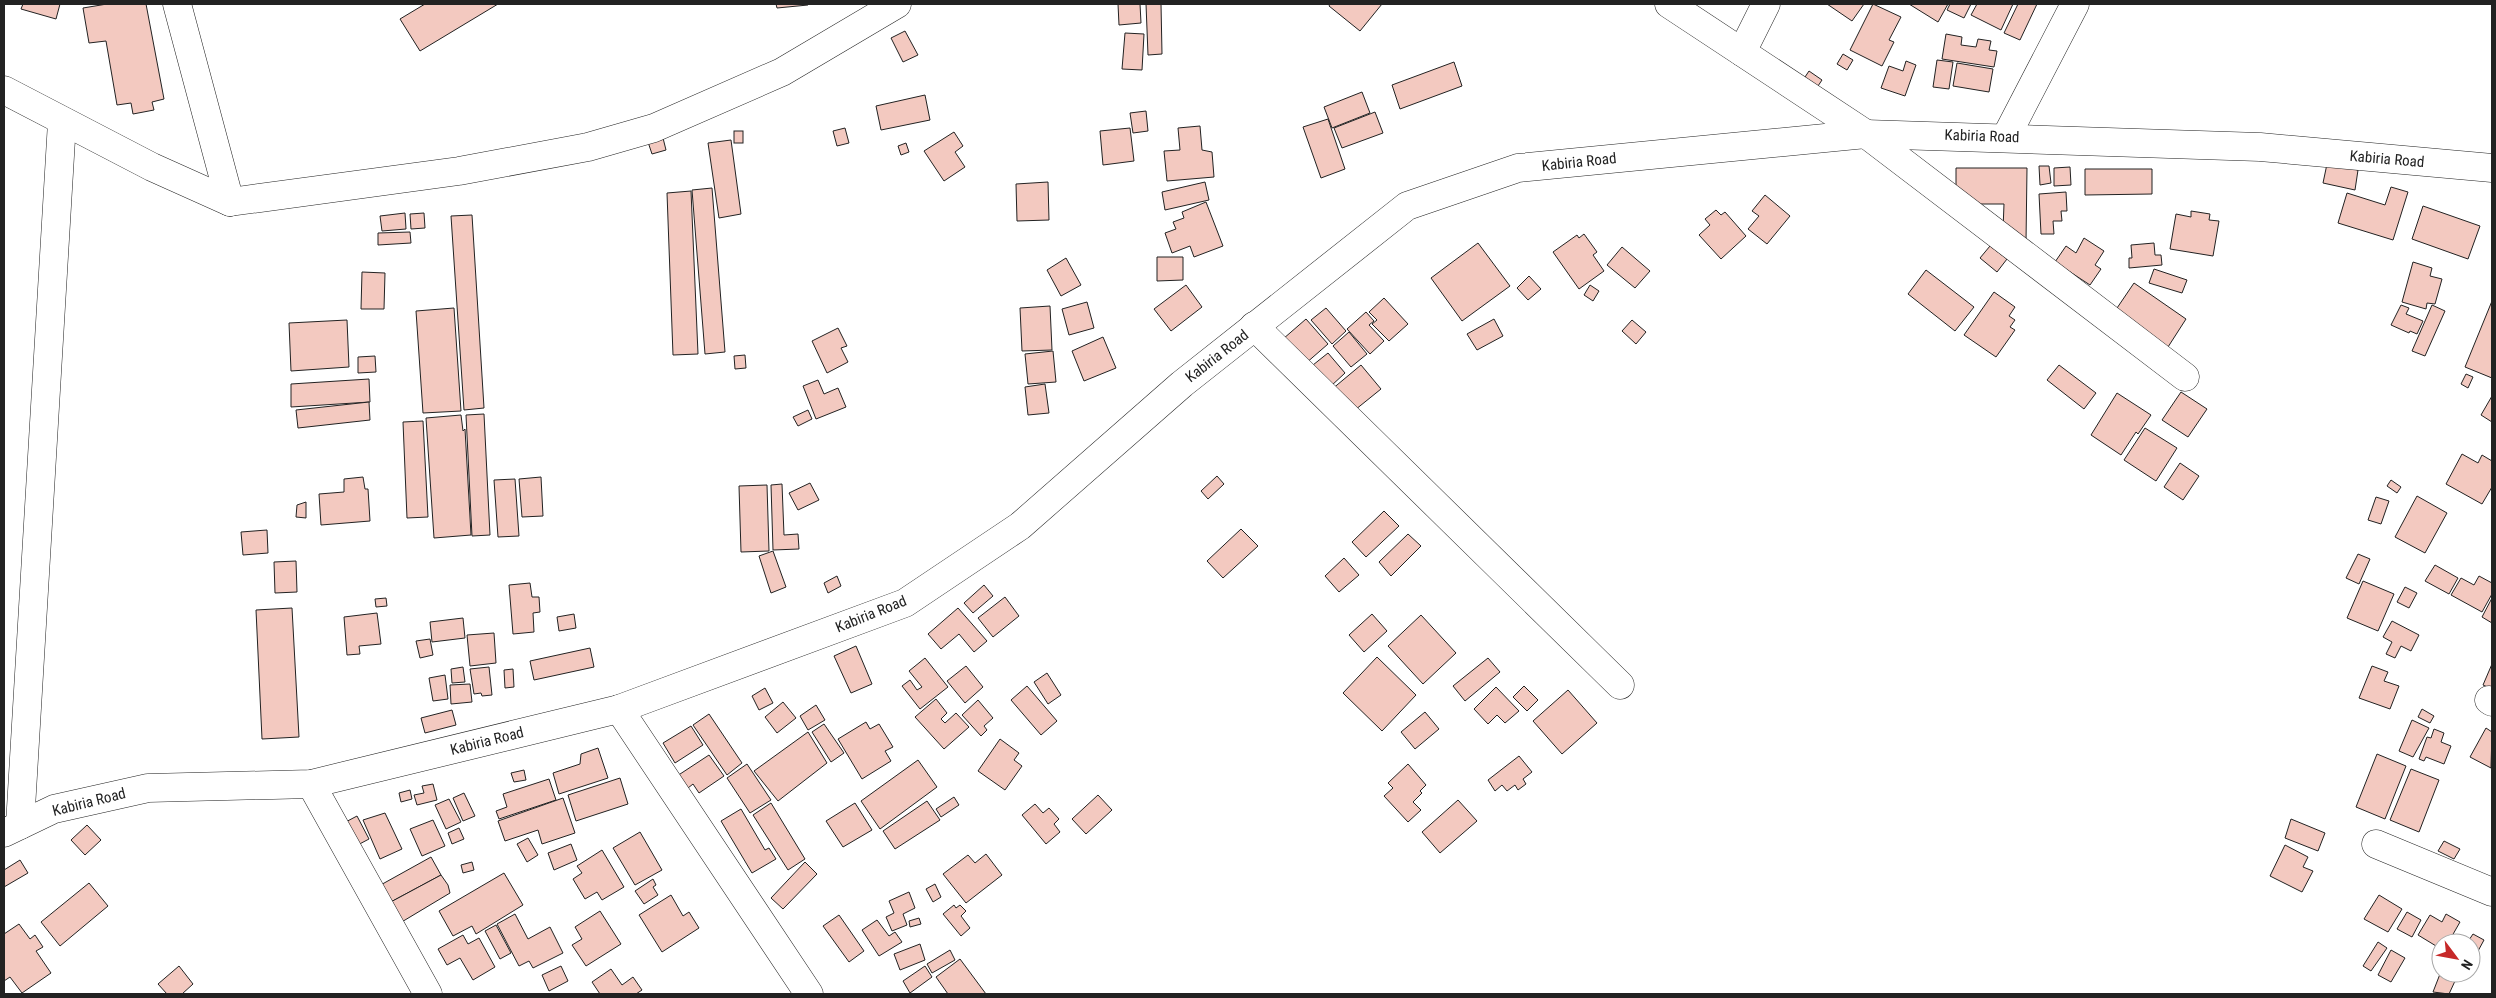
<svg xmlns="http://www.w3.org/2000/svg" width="2496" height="998" font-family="'Roboto Condensed',sans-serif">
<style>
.building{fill:#f3c9c0;stroke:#222}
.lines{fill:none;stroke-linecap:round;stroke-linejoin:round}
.minor-casing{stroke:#222;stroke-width:29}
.major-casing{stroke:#222;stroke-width:29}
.minor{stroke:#fff;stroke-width:28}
.major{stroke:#fff;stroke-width:28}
.labels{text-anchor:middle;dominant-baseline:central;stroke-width:4;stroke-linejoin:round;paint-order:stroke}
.street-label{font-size:15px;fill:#222;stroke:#fff}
</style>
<rect width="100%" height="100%" fill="#fff"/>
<g class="building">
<polygon points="23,4 60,4 56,19 21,9"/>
<polygon points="107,4 146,4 164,99 152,102 154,110 133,114 131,103 117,105 106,41 89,43 83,8"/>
<polygon points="425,4 498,4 420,51 400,19"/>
<polygon points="776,4 808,4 808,5 777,8"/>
<polygon points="1118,4 1140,4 1141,23 1119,25"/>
<polygon points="1146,4 1161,4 1162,54 1148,55"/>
<polygon points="1330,4 1382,4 1360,31 1329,6"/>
<polygon points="1827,4 1864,4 1852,21"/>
<polygon points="1873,4 1901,17 1889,40 1894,42 1882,66 1850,50"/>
<polygon points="1909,4 1948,4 1938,22"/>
<polygon points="1950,4 1971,4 1964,18 1947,10"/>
<polygon points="1977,4 2013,4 2001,30 1971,15"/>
<polygon points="2018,4 2037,4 2020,40 2004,33"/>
<polygon points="905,31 918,55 903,62 891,38"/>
<polygon points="1125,33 1144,34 1142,70 1122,69"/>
<polygon points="1946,34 1962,37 1961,45 1976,47 1978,39 1991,41 1989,50 1997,51 1994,67 1942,59"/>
<polygon points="1843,54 1853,60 1847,70 1837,64"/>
<polygon points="1937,60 1953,62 1949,89 1933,87"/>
<polygon points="1906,61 1916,65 1905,96 1881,88 1889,66 1903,71"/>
<polygon points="1454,62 1462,86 1400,109 1392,85"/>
<polygon points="1957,63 1993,69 1989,92 1953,86"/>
<polygon points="1809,71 1822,80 1814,92 1801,83"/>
<polygon points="1362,92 1370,113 1332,128 1324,107"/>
<polygon points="925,95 930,120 881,130 876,106"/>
<polygon points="1146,111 1148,131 1133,133 1130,113"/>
<polygon points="1375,112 1383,133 1342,148 1334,128"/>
<polygon points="1328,119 1345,169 1321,178 1303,127"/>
<polygon points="1200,126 1202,150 1212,152 1214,177 1167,181 1164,151 1180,150 1178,128"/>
<polygon points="845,128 849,143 837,146 833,131"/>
<polygon points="1130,128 1134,161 1103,165 1100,131"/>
<rect x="734" y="131" width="9" height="12"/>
<polygon points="954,132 963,146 955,152 965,167 944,181 924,151"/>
<polygon points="663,138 666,150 652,154 648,142"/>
<polygon points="731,140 741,214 719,218 708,143"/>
<polygon points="906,143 909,152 901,155 898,146"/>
<polygon points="2327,164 2358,170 2355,190 2323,183"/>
<polygon points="2039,166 2049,166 2051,183 2040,185"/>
<polygon points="2070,167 2071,185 2054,186 2054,168"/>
<polygon points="1956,168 2027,168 2026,242 2003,230 2004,204 1965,204 1956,200"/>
<polygon points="2085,169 2152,169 2152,194 2085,195"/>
<polygon points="1048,182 1049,220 1017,221 1016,184"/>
<polygon points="1205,182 1209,200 1165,210 1162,192"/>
<polygon points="2391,187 2408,192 2393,240 2338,223 2347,193 2385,205"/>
<polygon points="712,188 725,352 705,354 692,190"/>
<polygon points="691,191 698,354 673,355 667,193"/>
<polygon points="2066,192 2067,211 2061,211 2062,221 2053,221 2054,234 2041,234 2039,194"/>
<polygon points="1765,195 1790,216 1767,244 1748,229 1759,216 1752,211"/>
<polygon points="1206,202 1223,246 1194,257 1190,246 1172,253 1165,233 1176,229 1173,222 1184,218 1182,212"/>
<polygon points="2423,206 2480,226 2468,259 2412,239"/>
<polygon points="1716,210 1721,215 1725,212 1746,236 1721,259 1699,235 1710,225 1705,219"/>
<polygon points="2191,211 2210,214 2209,220 2219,221 2213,256 2170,249 2176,214 2191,217"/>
<polygon points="405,213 406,229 382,231 380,216"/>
<polygon points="424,213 425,228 411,229 410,214"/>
<polygon points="472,215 484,408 464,410 451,216"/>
<polygon points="410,232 411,243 378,245 378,233"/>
<polygon points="1584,234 1597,252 1593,255 1604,271 1579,289 1553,252 1577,235 1579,238"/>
<polygon points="2084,238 2104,251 2095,265 2101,269 2090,285 2055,262 2066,246 2076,253"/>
<polygon points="1478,243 1510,286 1462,321 1431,278"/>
<polygon points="2154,243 2155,255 2161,255 2162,265 2129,268 2129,258 2132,258 2131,245"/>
<polygon points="1990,246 2007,259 1997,272 1980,258"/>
<polygon points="1622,247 1650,271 1635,288 1607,265"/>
<polygon points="1157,257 1183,257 1183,280 1157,281"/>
<polygon points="1066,258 1081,285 1061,296 1047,270"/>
<polygon points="2413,262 2432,268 2430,276 2442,279 2435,304 2427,303 2426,309 2402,302"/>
<polygon points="2154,269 2187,280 2182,293 2149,283"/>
<polygon points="1926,270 1974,307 1955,331 1908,294"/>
<polygon points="362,272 385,273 384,309 361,309"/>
<polygon points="1529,276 1541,289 1528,300 1517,288"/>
<polygon points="2134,283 2186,319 2168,347 2115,311"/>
<polygon points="1186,285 1202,307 1171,331 1154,309"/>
<polygon points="1590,285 1599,291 1593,301 1584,295"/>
<polygon points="1994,292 2015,307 2009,316 2015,320 2010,327 2015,330 1996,357 1964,335"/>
<polygon points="1384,298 1408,324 1389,341 1372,324 1377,320 1369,312"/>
<polygon points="2492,301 2492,378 2465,367"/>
<polygon points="1087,302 1094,328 1069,335 1062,309"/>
<polygon points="2401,305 2409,308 2406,314 2423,321 2417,334 2410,331 2409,333 2391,325"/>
<polygon points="2432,305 2445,311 2425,356 2412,351"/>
<polygon points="1050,306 1052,350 1022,351 1020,308"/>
<polygon points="454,308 461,411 423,413 416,311"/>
<polygon points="1326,308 1346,331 1332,344 1311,320"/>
<polygon points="1366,312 1374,321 1369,325 1384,341 1370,354 1347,329"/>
<polygon points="1306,319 1328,344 1305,364 1283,339"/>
<polygon points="1494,319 1503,336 1477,350 1467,334"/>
<polygon points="347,320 349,367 291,371 289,323"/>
<polygon points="1632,320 1646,332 1636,344 1622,331"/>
<polygon points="838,328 847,346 841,348 848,362 827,373 812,341"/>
<polygon points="1349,332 1367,354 1351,367 1333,346"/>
<polygon points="1103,337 1116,368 1084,381 1072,351"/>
<polygon points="1053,351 1056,382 1028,384 1025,354"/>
<polygon points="1328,353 1345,373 1331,386 1313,365"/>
<polygon points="745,355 746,368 735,369 734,356"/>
<polygon points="375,356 376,372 358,373 358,357"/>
<polygon points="1361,365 1381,389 1350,414 1331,390"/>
<polygon points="2059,365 2096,393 2084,409 2047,380"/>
<polygon points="2466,374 2473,377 2468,388 2461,384"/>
<polygon points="369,379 370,402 291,407 291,384"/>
<polygon points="818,380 824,394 838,388 846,407 816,419 803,386"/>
<polygon points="1045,384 1049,413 1028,415 1025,387"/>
<polygon points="2181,392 2207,409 2188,437 2162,420"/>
<polygon points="2117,393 2151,415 2138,434 2136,432 2121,455 2091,435"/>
<polygon points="2492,396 2492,422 2481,415"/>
<polygon points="369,402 370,420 298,428 296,410"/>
<polygon points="808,410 812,419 798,426 793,417"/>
<polygon points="484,414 490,535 472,536 466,415"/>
<polygon points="461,415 463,431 465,429 471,535 434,538 426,418"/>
<polygon points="423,421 428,517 407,518 403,422"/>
<polygon points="2145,428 2177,448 2156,481 2124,460"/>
<polygon points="2462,454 2478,463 2482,455 2492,461 2492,487 2482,504 2446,484"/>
<polygon points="2180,463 2199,476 2183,500 2164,487"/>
<polygon points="1217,476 1224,484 1208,499 1201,491"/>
<polygon points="363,477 365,489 368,489 370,521 321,525 319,494 344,492 344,479"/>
<polygon points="541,477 543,516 522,517 519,479"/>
<polygon points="515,479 519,536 498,537 494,480"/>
<polygon points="2391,480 2401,487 2397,493 2387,486"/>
<polygon points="810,483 819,500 798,510 789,493"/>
<polygon points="782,484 784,535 798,534 799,549 773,550 771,485"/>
<polygon points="767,485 769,551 741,552 739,486"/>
<polygon points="2417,496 2447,513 2425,553 2395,537"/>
<polygon points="2376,497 2389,501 2381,524 2368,520"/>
<polygon points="306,502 306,518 296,517 297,505"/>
<polygon points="1384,511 1399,526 1366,557 1352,542"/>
<polygon points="1241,529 1258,546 1223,578 1207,561"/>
<polygon points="267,530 268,553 243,555 241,532"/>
<polygon points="1408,534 1421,546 1391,576 1379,562"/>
<polygon points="773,551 786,587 771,593 759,556"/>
<polygon points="2358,554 2370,559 2359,584 2346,578"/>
<polygon points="1344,558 1359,575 1339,592 1325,576"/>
<polygon points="296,561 297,592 275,593 274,562"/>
<polygon points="2435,565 2458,578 2449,594 2425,581"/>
<polygon points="837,576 841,586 828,593 824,583"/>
<polygon points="2479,576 2492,583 2492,594 2482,612 2451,595 2461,578 2474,585"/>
<polygon points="2363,581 2394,594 2378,631 2347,618"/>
<polygon points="530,583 532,597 539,597 540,612 533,613 534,632 513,634 509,585"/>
<polygon points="984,585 993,596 973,613 964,603"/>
<polygon points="2405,587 2417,593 2409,608 2397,602"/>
<polygon points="1005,597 1019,616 993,637 978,618"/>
<polygon points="386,598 387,606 376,607 375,599"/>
<polygon points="2492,598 2492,623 2482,617"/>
<polygon points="292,608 299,737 262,739 256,610"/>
<polygon points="958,608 987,641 974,652 959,634 941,649 928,634"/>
<polygon points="377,613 381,644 359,646 360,654 347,655 344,617"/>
<polygon points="574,614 576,628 559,631 557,617"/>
<polygon points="1372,614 1387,631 1364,652 1349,635"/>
<polygon points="1421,615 1456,653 1423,684 1388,646"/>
<polygon points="463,618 465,638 432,642 430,622"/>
<polygon points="2392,621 2419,635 2411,651 2401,646 2395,658 2386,654 2392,642 2383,637"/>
<polygon points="494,633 496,663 470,666 467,635"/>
<polygon points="430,639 433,655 420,658 416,641"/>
<polygon points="856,646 872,684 851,693 834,656"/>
<polygon points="590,648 594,667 534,680 530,661"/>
<polygon points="1377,657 1416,695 1382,731 1343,693"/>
<polygon points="925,658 948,687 920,709 902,686 910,680 917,690 922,687 909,671"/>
<polygon points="1488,658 1500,672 1465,701 1453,686"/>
<polygon points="2492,664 2492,689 2483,685"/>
<polygon points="966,666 983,687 965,703 947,681"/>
<polygon points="2372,666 2388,672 2384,681 2399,686 2390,709 2359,698"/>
<polygon points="463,667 465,682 452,683 451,669"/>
<polygon points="489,667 492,695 482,696 481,693 474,694 470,669"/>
<polygon points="513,669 514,687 505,688 504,670"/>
<polygon points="1047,673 1061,695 1048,704 1034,682"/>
<polygon points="445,675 448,699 433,701 429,678"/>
<polygon points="470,684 472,702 451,704 450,685"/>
<polygon points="1027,686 1057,721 1041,735 1011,700"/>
<polygon points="1524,686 1538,700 1527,711 1513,697"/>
<polygon points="1496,687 1519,711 1505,723 1497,715 1488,724 1474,709"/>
<polygon points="765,688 773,703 759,710 752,696"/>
<polygon points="1568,690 1597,723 1562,754 1533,721"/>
<polygon points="936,699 947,713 941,719 945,723 956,713 969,727 944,749 915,717"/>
<polygon points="978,700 993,718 984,726 987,730 981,736 962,715"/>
<polygon points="783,702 796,718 777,733 765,717"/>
<polygon points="816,705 825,720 808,730 800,716"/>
<polygon points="2422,709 2434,716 2430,723 2418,717"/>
<polygon points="452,710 456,725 425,733 421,718"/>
<polygon points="1425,712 1439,729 1415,749 1401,732"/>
<polygon points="709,714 742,763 727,775 693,725"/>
<polygon points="2412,720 2429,728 2413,757 2399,751"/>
<polygon points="866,722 870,729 879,724 893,747 885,751 891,761 862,779 838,739"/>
<polygon points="824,724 844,753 831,762 812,732"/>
<polygon points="691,726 703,745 675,763 663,743"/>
<polygon points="2486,728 2492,732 2491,768 2470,757"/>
<polygon points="2434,729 2444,733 2441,742 2451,746 2444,764 2426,757 2424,761 2419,759 2427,737 2431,738"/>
<polygon points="808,732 827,763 778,801 754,771"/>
<polygon points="1000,739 1019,753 1014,760 1022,766 1005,790 978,771"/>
<polygon points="598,748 608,778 559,794 553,773 580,764 581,754"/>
<polygon points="2377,754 2406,766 2385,819 2356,807"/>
<polygon points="709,755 724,776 699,793 693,784 683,792 674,778"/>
<polygon points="1519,756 1532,772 1523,779 1526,784 1518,790 1515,785 1507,791 1502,785 1495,791 1488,780"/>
<polygon points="918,760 937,787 880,829 861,801"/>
<polygon points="747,764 771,800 750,813 727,778"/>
<polygon points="1408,764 1426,785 1420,791 1422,793 1413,802 1421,810 1408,822 1384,796 1393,788 1388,783"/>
<polygon points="2411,769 2439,780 2419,832 2390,820"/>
<polygon points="524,770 526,780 514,782 511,773"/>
<polygon points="620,778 628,804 576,821 568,795"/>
<polygon points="549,779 556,800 499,819 496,811 507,807 503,794"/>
<polygon points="433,784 437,800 417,805 414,795 424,793 422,786"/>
<polygon points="410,790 412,799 401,802 399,793"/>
<polygon points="464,793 475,816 463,821 453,798"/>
<polygon points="1098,795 1112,810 1086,834 1072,819"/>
<polygon points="954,797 959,805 941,817 936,809"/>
<polygon points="563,798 575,833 542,844 538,830 505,841 498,821"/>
<polygon points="449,799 461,822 446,829 435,805"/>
<polygon points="1458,800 1477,821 1440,853 1422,832"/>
<polygon points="927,801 940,820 895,849 883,831"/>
<polygon points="771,803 805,859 788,870 753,815"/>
<polygon points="855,803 872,830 843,847 826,821"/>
<polygon points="1035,804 1043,813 1049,808 1059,819 1054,824 1060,832 1046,844 1022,815"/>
<polygon points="741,809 765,850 769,848 776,859 752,873 721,821"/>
<polygon points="385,813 402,849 380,859 363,820"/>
<polygon points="357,816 369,839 352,848 340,825"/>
<polygon points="2291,819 2325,833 2318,851 2285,838"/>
<polygon points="433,820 445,846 422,856 410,829"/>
<polygon points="87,825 101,840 85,855 71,840"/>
<polygon points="459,828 464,839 452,844 448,833"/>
<polygon points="640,832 662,870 635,885 613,848"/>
<polygon points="528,838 538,855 527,862 517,844"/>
<polygon points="2444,841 2460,849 2454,859 2438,851"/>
<polygon points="571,844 577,860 554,870 548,853"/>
<polygon points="2285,845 2308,857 2303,867 2313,871 2302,892 2270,876"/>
<polygon points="602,850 624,887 602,900 597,892 585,899 573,879 582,873 577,866"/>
<polygon points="986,854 1002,875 966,903 943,874 968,855 975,863"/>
<polygon points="431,857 441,875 387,904 377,887"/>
<polygon points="20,860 28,873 4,887 4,870"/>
<polygon points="472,862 474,870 463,873 461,865"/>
<polygon points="805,862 817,874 783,909 771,898"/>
<polygon points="504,873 523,905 476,934 472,926 453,936 439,911"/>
<polygon points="441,875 448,885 450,893 395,926 387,904"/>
<polygon points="653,879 656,885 653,887 658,895 644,904 635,891"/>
<polygon points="89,883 108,906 60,946 41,922"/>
<polygon points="935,884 941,897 933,902 926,889"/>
<polygon points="909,892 915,908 903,914 907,925 892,931 886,917 894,913 889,901"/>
<polygon points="671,895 683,916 689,912 699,928 662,952 639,915"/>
<polygon points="2379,895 2402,909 2388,932 2364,919"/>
<polygon points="954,905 956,908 960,905 966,911 961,916 970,928 961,936 943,914"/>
<polygon points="600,911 621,944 586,966 572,945 582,939 575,927"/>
<polygon points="2407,912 2421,920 2412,937 2397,929"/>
<polygon points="515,914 528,939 550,927 563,953 533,968 529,961 519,966 497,924"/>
<polygon points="2446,914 2460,922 2448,943 2441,943 2441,949 2418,935 2430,915 2442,922"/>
<polygon points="839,915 864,951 849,962 823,926"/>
<polygon points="919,918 921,924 910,927 909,921"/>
<polygon points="877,920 889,936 895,932 902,942 879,956 862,930"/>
<polygon points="19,924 30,939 35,935 43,947 36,951 51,973 22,993 10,977 4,981 4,934"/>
<polygon points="496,925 511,953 500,959 485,931"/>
<polygon points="2473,934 2484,940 2471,964 2471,943 2467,943"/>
<polygon points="463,935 468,944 479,938 495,967 473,980 460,958 447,965 438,949"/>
<polygon points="2378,942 2387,948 2371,971 2363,966"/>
<polygon points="920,944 925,960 900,970 894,954"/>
<polygon points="950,950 955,960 932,973 927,964"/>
<polygon points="2391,950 2405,958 2391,982 2378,975"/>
<polygon points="960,959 986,994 948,994 936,977"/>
<polygon points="179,966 193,984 182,994 167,994 158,984"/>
<polygon points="561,966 568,981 549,991 542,975"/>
<polygon points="925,966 932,977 910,993 903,981"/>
<polygon points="611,969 622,985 633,977 642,990 636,994 600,994 592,982"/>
<polygon points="2440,974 2455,981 2449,994 2433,992"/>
</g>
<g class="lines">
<g class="minor-casing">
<g id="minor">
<polyline points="177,4 230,202"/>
<polyline points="1742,52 1766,4"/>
<polyline points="1866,134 2185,377"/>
<polyline points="2006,137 2075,4"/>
<polyline points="1254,326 1620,685"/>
<polyline points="2489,700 2492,702"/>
<polyline points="619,709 809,994"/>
<polyline points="311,784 428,994"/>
<polyline points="20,825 62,122"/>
<polyline points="2376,844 2492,892"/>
</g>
</g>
<g class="major-casing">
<g id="major">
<polyline points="1669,4 1866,134"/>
<polyline points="4,90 152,167 230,202 459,171 588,147 654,128 782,72 897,4"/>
<polyline points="4,833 54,809 148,788 311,784 619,709 905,603 1020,526 1182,384 1407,206 1518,168 1866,134 2260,147 2492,168"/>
</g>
</g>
<use href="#minor" class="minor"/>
<use href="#major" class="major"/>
</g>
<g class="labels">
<g class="street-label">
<text transform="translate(1982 136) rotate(2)">Kabiria Road</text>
<text transform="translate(2387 159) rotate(5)">Kabiria Road</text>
<text transform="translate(1579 162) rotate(-6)">Kabiria Road</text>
<text transform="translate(1217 356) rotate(-38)">Kabiria Road</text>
<text transform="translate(871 614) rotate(-22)">Kabiria Road</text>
<text transform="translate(487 741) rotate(-14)">Kabiria Road</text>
<text transform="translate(89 802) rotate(-14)">Kabiria Road</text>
</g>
</g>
<rect width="2496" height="998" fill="none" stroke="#222222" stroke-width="10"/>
<g transform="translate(2456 958) rotate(122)"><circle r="24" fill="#ffffff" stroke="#a7a7a7"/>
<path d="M0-4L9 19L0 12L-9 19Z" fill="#c62828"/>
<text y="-8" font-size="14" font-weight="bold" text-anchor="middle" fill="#222222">N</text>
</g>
</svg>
